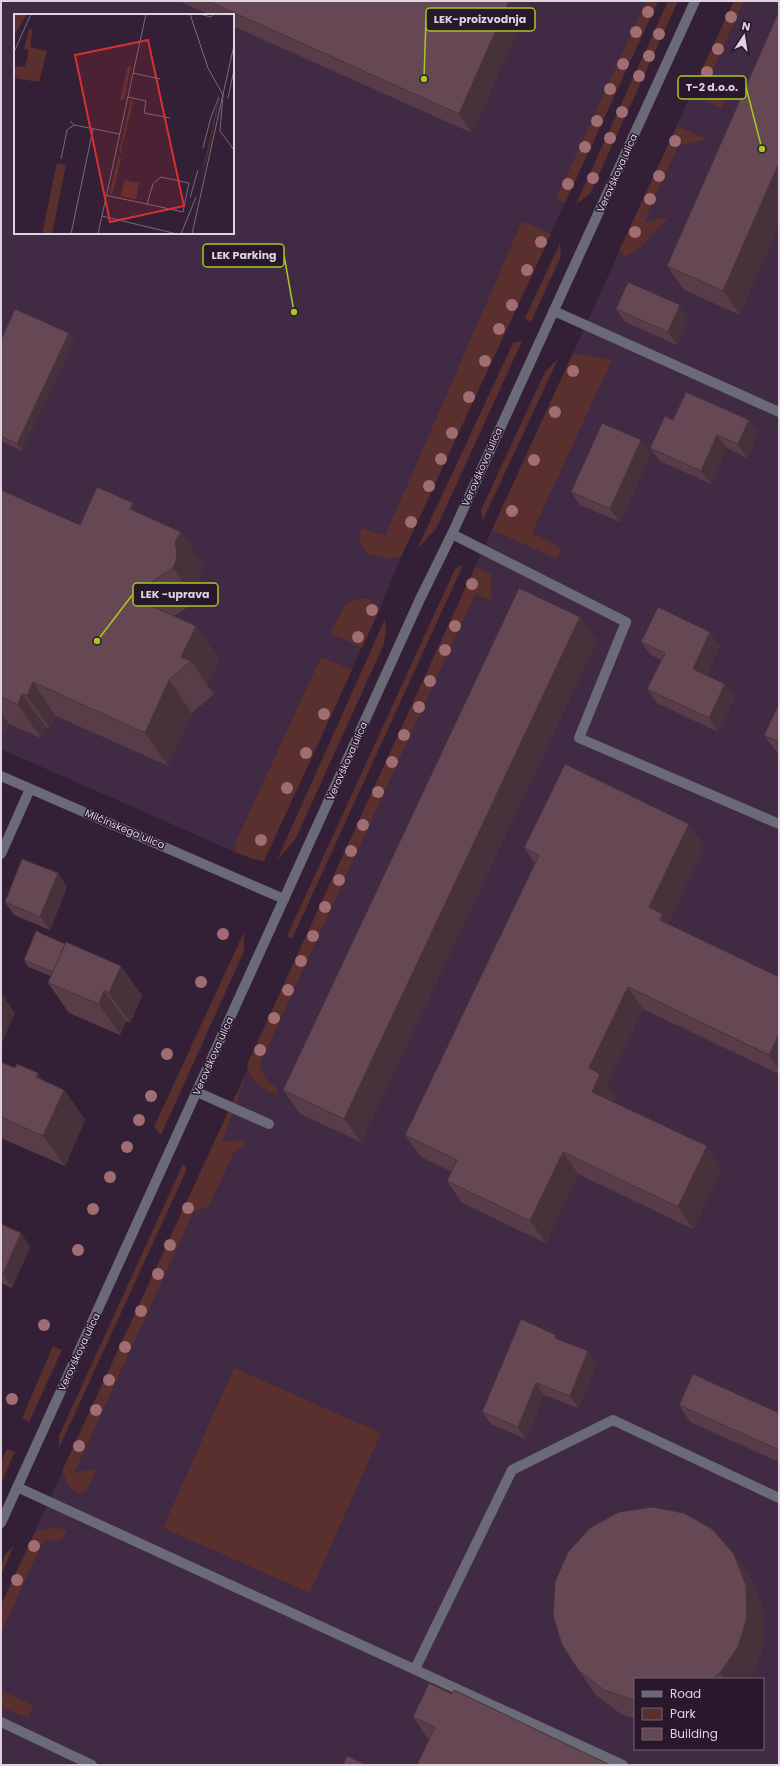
<svg xmlns="http://www.w3.org/2000/svg" width="780" height="1766" font-family="Poppins,sans-serif">
<style>
.built{fill:#412a44;fill-rule:evenodd}
.green{fill:#59302d}
.lines{fill:none;stroke-linecap:round;stroke-linejoin:round}
.minor{stroke:#6b6a77;stroke-width:10}
.tree{fill:#9f6d72}
.wall{fill:#583d48}
.shaded-wall{fill:#47323b}
.building{fill:#664754;stroke:#47323b}
.labels{text-anchor:middle;dominant-baseline:central;stroke-width:3;stroke-linejoin:round;paint-order:stroke}
.street-label{font-size:10px;fill:#dfd3e1;stroke:#29172c}
.inset-road{fill:none;stroke:#78687a;stroke-width:1}
.view{fill:#d63131;fill-opacity:0.15;stroke:#d63131;stroke-width:2}
.inset-edge{fill:none;stroke:#dfd3e1;stroke-width:2}
.leader{fill:none;stroke:#a5c822;stroke-width:1.5}
.callout-dot{fill:#a5c822;stroke:#29172c;stroke-width:1.5}
.callout{fill:#29172c;stroke:#a5c822;stroke-width:1.5}
.callout-label{font-size:11px;text-anchor:middle;font-weight:bold;fill:#dfd3e1}
</style>
<rect width="100%" height="100%" fill="#332036"/>
<g class="built">
<path d="M1,1H658L401,557L380,608L264,861L253,859L235,852L1,749ZM15,15H233V233H15Z"/>
<path d="M734,1H779V1765H1V1605L249,1068L247,1065ZM635,1679H763V1749H635Z"/>
</g>
<g class="green">
<polygon points="646,1 658,1 565,203 556,199"/>
<polygon points="668,1 678,1 590,194 576,204"/>
<polygon points="734,1 744,1 702,94 707,99 723,93 727,96 721,108 691,93"/>
<polygon points="677,126 707,139 678,146 644,222 669,217 639,249 625,256 619,251"/>
<polygon points="522,221 551,234 401,557 391,559 367,554 360,542 361,528 385,536"/>
<polygon points="560,243 561,256 531,322 525,318"/>
<polygon points="522,341 436,529 417,549 513,343"/>
<polygon points="573,353 612,360 532,533 562,548 557,559 492,530"/>
<polygon points="558,359 483,520 481,510 545,372"/>
<polygon points="463,565 292,939 287,936 455,569"/>
<path d="M475,567L484,570L491,575L492,601L475,594L259,1066L267,1081L278,1089L275,1095C264,1089 252,1082 248,1070L222,1142L233,1140L245,1142L244,1148L235,1150L209,1206L194,1211L74,1473L92,1469L96,1471L86,1492L79,1493L70,1488L62,1471L248,1069L247,1065Z"/>
<polygon points="361,599 368,599 380,608 362,648 330,633 344,607 349,602"/>
<polygon points="385,619 386,631 384,644 295,840 277,860"/>
<polygon points="321,657 352,670 264,861 253,859 235,852 236,841"/>
<polygon points="244,932 244,951 161,1135 154,1127"/>
<polygon points="183,1164 187,1169 59,1448 59,1436"/>
<polygon points="53,1346 62,1350 29,1422 22,1418"/>
<polygon points="234,1368 381,1433 310,1593 163,1528"/>
<polygon points="7,1449 15,1452 1,1483 1,1462"/>
<polygon points="56,1527 67,1531 61,1540 43,1541 1,1633 1,1605 35,1532"/>
<path d="M14,1546L1,1575C1,1561 3,1555 14,1546Z"/>
<polygon points="1,1690 34,1706 28,1718 1,1707"/>
</g>
<g class="lines">
<g class="minor">
<polyline points="554,311 779,412"/>
<polyline points="452,534 626,622 579,738 779,824"/>
<polyline points="1,776 284,899"/>
<polyline points="1,854 30,789"/>
<polyline points="197,1092 269,1124"/>
<polyline points="17,1487 623,1765"/>
<polyline points="1,1523 420,599 452,534 695,1"/>
<polyline points="415,1669 512,1470 613,1420 779,1498"/>
<polyline points="1,1722 92,1765"/>
</g>
</g>
<g class="tree">
<circle cx="648" cy="12" r="6"/>
<circle cx="731" cy="17" r="6"/>
<circle cx="636" cy="32" r="6"/>
<circle cx="659" cy="34" r="6"/>
<circle cx="718" cy="49" r="6"/>
<circle cx="649" cy="56" r="6"/>
<circle cx="623" cy="64" r="6"/>
<circle cx="707" cy="72" r="6"/>
<circle cx="639" cy="76" r="6"/>
<circle cx="610" cy="89" r="6"/>
<circle cx="622" cy="112" r="6"/>
<circle cx="597" cy="121" r="6"/>
<circle cx="610" cy="138" r="6"/>
<circle cx="675" cy="141" r="6"/>
<circle cx="585" cy="147" r="6"/>
<circle cx="659" cy="176" r="6"/>
<circle cx="593" cy="178" r="6"/>
<circle cx="568" cy="184" r="6"/>
<circle cx="650" cy="199" r="6"/>
<circle cx="635" cy="232" r="6"/>
<circle cx="541" cy="242" r="6"/>
<circle cx="527" cy="270" r="6"/>
<circle cx="512" cy="305" r="6"/>
<circle cx="499" cy="329" r="6"/>
<circle cx="485" cy="361" r="6"/>
<circle cx="573" cy="371" r="6"/>
<circle cx="469" cy="397" r="6"/>
<circle cx="555" cy="412" r="6"/>
<circle cx="452" cy="433" r="6"/>
<circle cx="441" cy="459" r="6"/>
<circle cx="534" cy="460" r="6"/>
<circle cx="429" cy="486" r="6"/>
<circle cx="512" cy="511" r="6"/>
<circle cx="411" cy="522" r="6"/>
<circle cx="472" cy="584" r="6"/>
<circle cx="372" cy="610" r="6"/>
<circle cx="455" cy="626" r="6"/>
<circle cx="358" cy="637" r="6"/>
<circle cx="445" cy="650" r="6"/>
<circle cx="430" cy="681" r="6"/>
<circle cx="419" cy="707" r="6"/>
<circle cx="324" cy="714" r="6"/>
<circle cx="404" cy="735" r="6"/>
<circle cx="306" cy="753" r="6"/>
<circle cx="392" cy="762" r="6"/>
<circle cx="287" cy="788" r="6"/>
<circle cx="378" cy="792" r="6"/>
<circle cx="363" cy="825" r="6"/>
<circle cx="261" cy="840" r="6"/>
<circle cx="351" cy="851" r="6"/>
<circle cx="339" cy="880" r="6"/>
<circle cx="325" cy="907" r="6"/>
<circle cx="223" cy="934" r="6"/>
<circle cx="313" cy="936" r="6"/>
<circle cx="301" cy="961" r="6"/>
<circle cx="201" cy="982" r="6"/>
<circle cx="288" cy="990" r="6"/>
<circle cx="274" cy="1018" r="6"/>
<circle cx="260" cy="1050" r="6"/>
<circle cx="167" cy="1054" r="6"/>
<circle cx="151" cy="1096" r="6"/>
<circle cx="139" cy="1120" r="6"/>
<circle cx="127" cy="1147" r="6"/>
<circle cx="110" cy="1177" r="6"/>
<circle cx="188" cy="1208" r="6"/>
<circle cx="93" cy="1209" r="6"/>
<circle cx="170" cy="1245" r="6"/>
<circle cx="78" cy="1250" r="6"/>
<circle cx="158" cy="1274" r="6"/>
<circle cx="141" cy="1311" r="6"/>
<circle cx="44" cy="1325" r="6"/>
<circle cx="125" cy="1347" r="6"/>
<circle cx="109" cy="1380" r="6"/>
<circle cx="12" cy="1399" r="6"/>
<circle cx="96" cy="1410" r="6"/>
<circle cx="79" cy="1446" r="6"/>
<circle cx="34" cy="1546" r="6"/>
<circle cx="17" cy="1580" r="6"/>
</g>
<g class="wall">
<polygon points="179,1 531,1 472,133 233,26 233,15 210,15"/>
<polygon points="779,11 740,315 684,290 667,266"/>
<polygon points="616,309 689,319 677,345 625,322"/>
<polygon points="1,340 74,340 22,451 1,441"/>
<polygon points="673,420 749,420 758,433 747,458 727,448 711,484 660,461 650,448"/>
<polygon points="641,440 651,454 620,522 580,505 571,492"/>
<polygon points="1,490 80,525 141,514 204,566 198,576 201,585 199,595 196,602 174,616 196,626 219,659 207,685 214,694 192,713 168,766 56,716 50,729 46,727 41,738 9,724 4,734 1,730"/>
<polygon points="580,617 597,641 361,1142 300,1114 283,1090"/>
<polygon points="641,642 720,646 706,675 725,684 735,697 718,732 657,703 647,689 661,660 651,655"/>
<polygon points="779,704 779,754 778,754 764,735"/>
<polygon points="705,846 668,922 671,925 779,977 779,1074 643,1009 607,1084 616,1096 613,1102 722,1168 693,1229 578,1174 546,1243 462,1203 447,1181 452,1172 421,1157 405,1135 535,863 524,848"/>
<polygon points="67,887 50,930 14,915 5,902"/>
<polygon points="65,944 121,966 142,996 130,1023 126,1021 120,1035 69,1013 48,983 51,976 28,967 24,960"/>
<polygon points="1,1062 64,1090 85,1120 65,1166 1,1138"/>
<polygon points="1,1224 21,1233 30,1247 12,1288 1,1283"/>
<polygon points="559,1339 597,1363 578,1408 544,1395 526,1439 491,1424 482,1412"/>
<polygon points="679,1405 779,1413 779,1462 690,1422"/>
<polygon points="734,1554 751,1578 763,1609 764,1642 755,1671 750,1679 635,1679 635,1719 621,1714 596,1695 579,1671"/>
<polygon points="452,1694 429,1740 413,1717"/>
</g>
<g class="shaded-wall">
<polygon points="509,1 531,1 472,133 459,114"/>
<polygon points="779,163 779,226 740,315 723,291"/>
<polygon points="680,305 689,319 677,345 668,332"/>
<polygon points="69,333 74,340 22,451 17,444"/>
<polygon points="749,420 758,433 747,458 738,444"/>
<polygon points="717,435 727,448 711,484 701,471"/>
<polygon points="641,440 651,454 620,522 610,509"/>
<polygon points="133,503 157,536 130,509"/>
<polygon points="181,532 204,566 198,576 201,585 199,595 196,602 173,568 175,542"/>
<polygon points="580,617 597,641 361,1142 344,1119"/>
<polygon points="196,626 219,659 207,685 191,661 181,657"/>
<polygon points="710,632 720,646 702,682 693,669"/>
<polygon points="169,680 192,713 168,766 145,733"/>
<polygon points="33,682 56,716 50,729 27,696"/>
<polygon points="725,684 735,697 718,732 709,718"/>
<polygon points="22,694 46,727 41,738 18,705"/>
<polygon points="1,713 9,724 4,734 1,730"/>
<polygon points="689,824 705,846 668,922 678,936 665,928 649,907"/>
<polygon points="58,873 67,887 50,930 40,917"/>
<polygon points="121,966 142,996 130,1023 109,993"/>
<polygon points="628,987 643,1009 607,1084 616,1096 607,1114 592,1092 589,1068"/>
<polygon points="104,991 126,1021 120,1035 99,1004"/>
<polygon points="1,993 15,1013 1,1045"/>
<polygon points="779,1034 779,1069 769,1055"/>
<polygon points="38,1073 58,1102 64,1090 85,1120 65,1166 43,1136 36,1077"/>
<polygon points="707,1146 722,1168 693,1229 678,1207"/>
<polygon points="563,1152 578,1174 546,1243 530,1221"/>
<polygon points="21,1233 30,1247 12,1288 3,1274"/>
<polygon points="556,1335 565,1347 555,1338"/>
<polygon points="588,1351 597,1363 578,1408 570,1396"/>
<polygon points="536,1383 544,1395 526,1439 518,1427"/>
<polygon points="734,1554 751,1578 763,1609 764,1642 755,1671 750,1679 724,1679 720,1673"/>
</g>
<g class="building">
<polygon points="208,1 509,1 459,114"/>
<polygon points="779,11 779,163 723,291 667,266"/>
<polygon points="628,282 680,305 668,332 616,309"/>
<polygon points="15,309 69,333 17,444 1,436 1,340"/>
<polygon points="686,392 749,420 738,444 717,435 701,471 650,448 665,416 673,420"/>
<polygon points="602,423 641,440 610,509 571,492"/>
<polygon points="97,487 133,503 130,509 181,532 175,542 177,552 176,561 173,568 130,596 196,626 181,657 191,661 169,680 145,733 33,682 27,696 22,694 18,705 1,697 1,490 80,525"/>
<polygon points="519,588 580,617 344,1119 283,1090"/>
<polygon points="658,607 710,632 693,669 725,684 709,718 647,689 665,653 641,642"/>
<polygon points="779,704 779,742 764,735"/>
<polygon points="565,764 689,824 649,907 663,914 660,920 779,977 779,1034 769,1055 628,987 589,1068 600,1074 592,1092 707,1146 678,1207 563,1152 530,1221 447,1181 457,1160 405,1135 539,855 524,848"/>
<polygon points="22,859 58,873 40,917 5,902"/>
<polygon points="36,931 65,944 53,972 24,960"/>
<polygon points="66,942 121,966 109,993 104,991 99,1004 48,983"/>
<polygon points="1,1062 15,1068 17,1064 38,1073 36,1077 64,1090 43,1136 1,1117"/>
<polygon points="1,1224 21,1233 3,1274 1,1274"/>
<polygon points="521,1319 556,1335 555,1338 588,1351 570,1396 536,1383 518,1427 482,1412"/>
<polygon points="693,1374 779,1413 779,1450 679,1405"/>
<polygon points="652,1507 684,1513 712,1529 734,1554 746,1585 747,1618 738,1647 720,1673 712,1679 635,1679 635,1700 634,1700 604,1690 579,1671 562,1645 553,1615 555,1582 568,1552 590,1528 619,1512"/>
<polygon points="429,1683 452,1694 454,1690 610,1765 417,1765 435,1727 413,1717"/>
<polygon points="347,1756 367,1765 343,1765"/>
</g>
<g class="labels">
<g class="street-label">
<text transform="translate(617 173) rotate(-66)">Verovškova ulica</text>
<text transform="translate(482 467) rotate(-66)">Verovškova ulica</text>
<text transform="translate(347 761) rotate(-66)">Verovškova ulica</text>
<text transform="translate(125 829) rotate(23)">Milčinskega ulica</text>
<text transform="translate(213 1056) rotate(-66)">Verovškova ulica</text>
<text transform="translate(79 1352) rotate(-65)">Verovškova ulica</text>
</g>
</g>
<g transform="translate(14 14)">
<rect width="220" height="220" fill="#332036"/>
<path d="M0,0H13L0,22ZM15,15H18V20L16,33L33,37L25,68L0,64L1,52L11,53L15,36L10,35ZM114,52H117L110,86H106ZM207,79L194,140L187,164L203,92ZM117,85L119,88L107,136L109,139L105,138V144L107,145L98,181L96,179ZM43,149L52,151L38,220H28ZM110,166L125,169L122,185L107,182Z" fill="#59302d"/>
<path class="inset-road" d="M176,0L194,54L209,81L206,117L220,136M186,0L197,3L200,0M0,38L17,0M119,59L146,65M114,83L132,87L130,99L156,104M214,84L220,56M56,107L60,111L106,120M189,134L197,103L205,83M47,145L53,116L60,111M92,181L95,182L133,190L169,198L175,169L147,163L139,170L133,190M176,184L184,156M88,202L163,220M57,220L79,115M84,220L132,0M167,220L182,183M178,220L220,31"/>
<path class="view" d="M134,26L170,192L96,208L61,41Z"/>
<rect width="220" height="220" class="inset-edge"/>
</g>
<path class="leader" d="M424 79L426 19M762 149L746 87M294 312L284 255M97 641L133 594"/>
<g class="callout-dot">
<circle cx="424" cy="79" r="4"/>
<circle cx="762" cy="149" r="4"/>
<circle cx="294" cy="312" r="4"/>
<circle cx="97" cy="641" r="4"/>
</g>
<g class="callout">
<rect x="426" y="8" width="109" height="23" rx="4"/>
<rect x="678" y="76" width="68" height="23" rx="4"/>
<rect x="203" y="244" width="81" height="23" rx="4"/>
<rect x="133" y="583" width="85" height="23" rx="4"/>
</g>
<g class="callout-label">
<text x="480" y="23">LEK-proizvodnja</text>
<text x="712" y="91">T-2 d.o.o.</text>
<text x="244" y="259">LEK Parking</text>
<text x="175" y="598">LEK -uprava</text>
</g>
<rect width="780" height="1766" fill="none" stroke="#dfd3e1" stroke-width="4"/>
<rect x="634" y="1678" width="130" height="72" fill="#29172c" stroke="#726274"/>
<rect x="642" y="1691" width="20" height="6" fill="#6b6a77" stroke="#726274"/>
<text x="670" y="1698" font-size="12" fill="#dfd3e1">Road</text>
<rect x="642" y="1708" width="20" height="12" fill="#59302d" stroke="#726274"/>
<text x="670" y="1718" font-size="12" fill="#dfd3e1">Park</text>
<rect x="642" y="1728" width="20" height="12" fill="#664754" stroke="#726274"/>
<text x="670" y="1738" font-size="12" fill="#dfd3e1">Building</text>
<g transform="translate(744 36) rotate(12)" stroke="#29172c" stroke-width="3" paint-order="stroke">
<path d="M0-3L7 15L0 10L-7 15Z" fill="#dfd3e1"/>
<text y="-6" font-size="11" font-weight="bold" text-anchor="middle" fill="#dfd3e1">N</text>
</g>
</svg>
